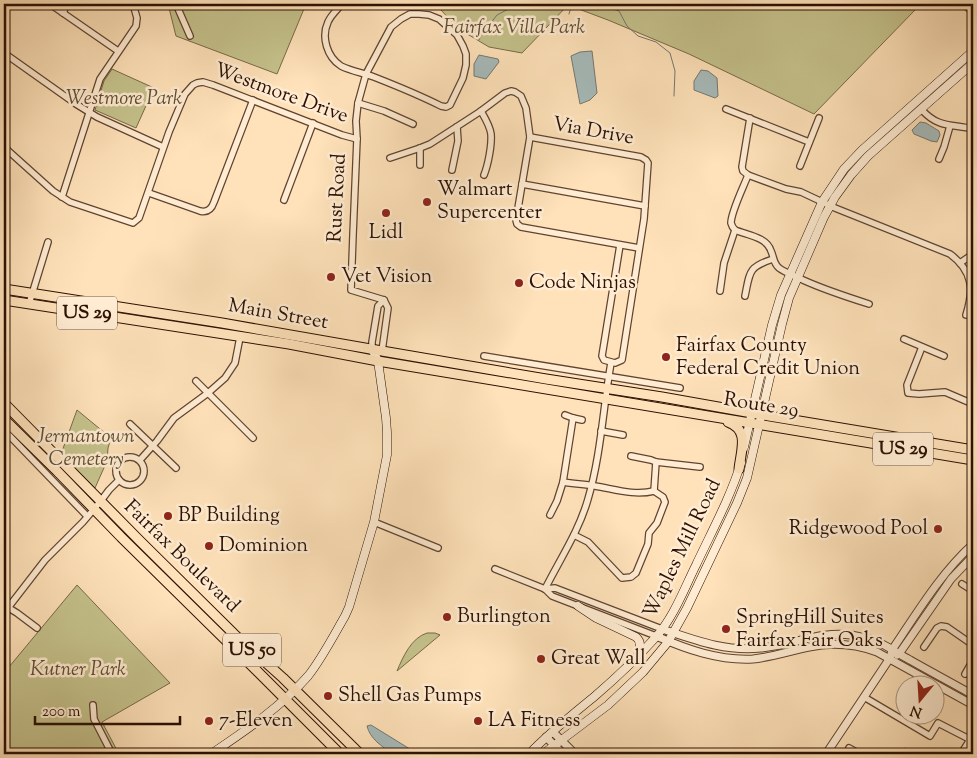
<svg xmlns="http://www.w3.org/2000/svg" width="977" height="758" font-family="'Sorts Mill Goudy',serif">
<style>
.green{fill:#c5c28c;stroke:#786948}
.water{fill:#a6bbbb;stroke:#757771}
.lines{fill:none;stroke-linecap:round;stroke-linejoin:round}
.stream{stroke:#757771;stroke-width:1}
.minor-casing{stroke:#604431;stroke-width:8}
.tertiary-casing{stroke:#604431;stroke-width:9}
.secondary-casing{stroke:#2b1003;stroke-width:9}
.primary-casing{stroke:#2b1003;stroke-width:11}
.minor{stroke:#ffecd2;stroke-width:5.5}
.tertiary{stroke:#ffecd2;stroke-width:7}
.secondary{stroke:#ffecd2;stroke-width:8}
.primary{stroke:#ffe2ba;stroke-width:9}
.poi-dot{fill:#8f2418;stroke:#ffecd2;stroke-width:2}
.labels{text-anchor:middle;dominant-baseline:central;stroke-width:5;stroke-linejoin:round;paint-order:stroke}
.shield{fill:#ffecd2;stroke:#6b5241;stroke-width:1}
.shield-label{font-size:19px;font-weight:bold;fill:#2b1003}
.park-label{font-size:20px;font-style:italic;fill:#614e33;stroke:#ffecd2}
.street-label{font-size:20px;fill:#2b1003;stroke:#ffecd2}
.poi-label{font-size:20px;fill:#2b1003;stroke:#ffecd2;text-anchor:start}
</style>
<rect width="100%" height="100%" fill="#ffe2ba"/>
<filter id="stains"><feTurbulence type="fractalNoise" baseFrequency=".004" numOctaves="4"/><feColorMatrix values="0 0 0 0 .2 0 0 0 0 .09 0 0 0 0 .02 0 0 0 .5 -.17"/></filter>
<radialGradient id="worn" r=".72"><stop offset=".6" stop-color="#630" stop-opacity="0"/><stop offset="1" stop-color="#630" stop-opacity=".3"/></radialGradient>
<g class="green">
<polygon points="168,4 306,4 277,74 176,36"/>
<polygon points="438,4 911,4 916,9 814,114 689,54 608,20 568,5 522,53 489,47 459,29 438,7"/>
<polygon points="112,69 154,88 136,128 95,110 104,81"/>
<polygon points="77,410 111,438 108,448 107,461 95,488 61,454"/>
<polygon points="77,585 170,683 102,722 119,754 4,754 4,673"/>
<path d="M427,633H435L440,635L397,671C403,657 411,638 427,633Z"/>
</g>
<g class="water">
<polygon points="592,51 597,93 590,100 580,104 571,56 580,52"/>
<polygon points="479,55 498,59 499,62 486,79 474,76 474,64"/>
<polygon points="701,70 708,71 717,78 718,96 715,98 694,90 694,81"/>
<polygon points="920,122 926,123 939,131 940,135 937,142 931,141 914,134 912,130"/>
<path d="M371,725L418,754H392C382,746 370,739 367,726Z"/>
</g>
<g class="lines">
<g class="stream">
<polyline points="598,4 619,11 627,26 638,36 656,42 670,53 675,71 674,96"/>
<polyline points="569,14 572,4"/>
<polyline points="479,40 482,34 497,15 518,4"/>
</g>
<g class="minor-casing">
<g id="minor">
<polyline points="50,4 118,51"/>
<polyline points="176,4 190,36"/>
<path d="M342,4C337,10 331,15 328,22C321,37 327,57 341,66C351,71 363,73 374,77C397,86 419,95 441,106L446,107L450,105L463,78L466,65V54L463,46L457,35L439,19L429,15L419,14H410L401,19L391,27L366,74L358,103L356,121L357,139L353,235L351,290L384,300"/>
<polyline points="963,4 973,12"/>
<polyline points="63,13 67,4"/>
<polyline points="4,53 76,104 97,117 163,147"/>
<polyline points="358,103 384,111 413,124"/>
<polyline points="726,109 809,142"/>
<path d="M922,110C938,128 952,124 973,129"/>
<path d="M481,111C485,118 490,126 491,134C492,145 488,165 484,175"/>
<path d="M750,118L742,167L743,171L748,175L786,189L801,192L835,208L950,254C973,271 974,290 966,315"/>
<polyline points="530,137 641,157 646,160 648,163 644,219 622,360 615,363 604,360 602,356 620,245"/>
<polyline points="4,147 53,191 70,202 133,223 139,218 169,132 185,94 193,85 197,83 203,82 213,85 342,135 357,139"/>
<polyline points="420,148 420,165"/>
<polyline points="390,158 420,148 430,144 481,111 505,93 511,91 515,92 521,96 526,108 530,137 516,220 517,224 521,227 639,248"/>
<polyline points="939,159 944,147 950,126"/>
<polyline points="800,166 819,118"/>
<polyline points="452,170 458,141 457,127"/>
<polyline points="522,184 645,206"/>
<path d="M149,193L200,211C208,213 212,208 214,202L253,100"/>
<polyline points="62,197 100,79 136,26 137,18 133,4"/>
<polyline points="284,200 313,123"/>
<path d="M735,230C747,235 767,237 771,251C774,257 773,263 779,268C786,273 795,276 803,280C825,290 847,297 869,304"/>
<path d="M735,230C733,228 732,227 731,223C731,212 744,186 748,175"/>
<polyline points="960,263 973,254"/>
<polyline points="720,291 724,263 735,230"/>
<path d="M745,296C750,272 748,267 773,259"/>
<polyline points="29,304 48,242"/>
<polyline points="904,339 944,356"/>
<polyline points="922,347 907,385 908,393 919,394 945,392 973,404"/>
<polyline points="372,349 372,342 378,306 384,300 388,308 382,351"/>
<polyline points="484,356 680,388"/>
<polyline points="196,381 253,438"/>
<polyline points="565,415 573,418 582,420"/>
<polyline points="130,424 176,468"/>
<polyline points="4,430 87,516"/>
<polyline points="601,431 623,435"/>
<polyline points="631,456 651,460 656,462 654,491"/>
<circle cx="130" cy="471" r="14"/>
<polyline points="140,460 157,441 174,418 208,393 225,378 235,363 240,337"/>
<polyline points="656,462 700,467"/>
<path d="M563,482C574,484 584,484 595,486C614,489 634,496 654,491L663,497L665,502L657,523L649,533L648,544L636,573L631,577L622,578L588,542L574,535"/>
<polyline points="550,515 557,501 563,482 573,418"/>
<polyline points="374,522 438,548"/>
<polyline points="495,569 545,589 552,596 656,636"/>
<polyline points="962,584 973,591"/>
<path d="M545,589C560,559 579,531 588,499C601,455 603,408 611,363"/>
<polyline points="545,589 555,588 662,629"/>
<polyline points="4,605 17,613 37,628"/>
<polyline points="4,613 45,560 83,522 100,502 109,490 119,480"/>
<polyline points="924,647 937,628 941,626 947,627 973,645"/>
<polyline points="965,674 973,660"/>
<polyline points="864,697 930,736 938,723 973,741"/>
<polyline points="93,705 94,719 112,754"/>
<polyline points="849,748 860,754"/>
<polyline points="903,754 905,752"/>
<polyline points="961,754 973,735"/>
</g>
</g>
<g class="tertiary-casing">
<g id="tertiary">
<path d="M662,629C695,640 726,652 761,648C792,645 820,631 851,635C861,637 872,638 880,643C891,648 900,655 910,660C931,672 952,683 973,695"/>
<path d="M656,636C686,649 719,661 753,659C772,657 790,651 809,647C833,642 855,644 877,652L973,705"/>
<polyline points="897,655 899,654 951,579 973,556"/>
<polyline points="553,732 575,754"/>
<polyline points="546,737 563,754"/>
<path d="M826,754L890,658L892,650C917,613 940,574 973,544"/>
</g>
</g>
<g class="secondary-casing">
<g id="secondary">
<polyline points="744,447 772,325 781,295 822,202 844,169 862,150 973,51"/>
<path d="M578,606L596,618L636,637C642,642 640,648 638,655"/>
<path d="M211,754C245,731 281,707 308,676C321,660 334,635 345,616L349,607L374,522L387,455V432L386,418L378,361L372,349"/>
<path d="M529,754C549,733 572,715 595,696C616,678 637,658 655,638C674,617 684,589 696,565C712,531 730,498 741,463"/>
<polyline points="543,754 608,705 643,672 668,642 687,608 737,503 747,478 782,324 789,298 824,217 835,197 851,175 868,156 973,63"/>
</g>
</g>
<g class="primary-casing">
<g id="primary">
<polyline points="4,289 222,323 382,351 546,379 662,397 769,416 973,450"/>
<polyline points="4,300 289,344 378,361 973,460"/>
<polyline points="4,403 139,540 234,634 283,678 360,754"/>
<polyline points="4,419 57,471 121,537 252,666 340,754"/>
<path d="M728,422C750,430 741,450 739,469"/>
</g>
</g>
<use href="#minor" class="minor"/>
<use href="#tertiary" class="tertiary"/>
<use href="#secondary" class="secondary"/>
<use href="#primary" class="primary"/>
</g>
<g class="poi-dot">
<circle cx="427" cy="202" r="5"/>
<circle cx="386" cy="213" r="5"/>
<circle cx="331" cy="277" r="5"/>
<circle cx="519" cy="283" r="5"/>
<circle cx="666" cy="357" r="5"/>
<circle cx="168" cy="516" r="5"/>
<circle cx="938" cy="529" r="5"/>
<circle cx="209" cy="546" r="5"/>
<circle cx="447" cy="617" r="5"/>
<circle cx="726" cy="629" r="5"/>
<circle cx="541" cy="659" r="5"/>
<circle cx="328" cy="696" r="5"/>
<circle cx="209" cy="721" r="5"/>
<circle cx="478" cy="721" r="5"/>
</g>
<g class="labels">
<g class="shield">
<rect x="57" y="296.5" width="60" height="33" rx="4"/>
<rect x="873" y="432.5" width="60" height="33" rx="4"/>
<rect x="223" y="633.5" width="58" height="33" rx="4"/>
</g>
<g class="shield-label">
<text x="87" y="313">US 29</text>
<text x="903" y="449">US 29</text>
<text x="252" y="650">US 50</text>
</g>
<g class="park-label">
<text x="514" y="28">Fairfax Villa Park</text>
<text x="124" y="99">Westmore Park</text>
<text x="86" y="437">Jermantown<tspan x="86" dy="23">Cemetery</tspan></text>
<text x="78" y="670">Kutner Park</text>
</g>
<g class="street-label">
<text transform="translate(281 94) rotate(20)">Westmore Drive</text>
<text transform="translate(593 132) rotate(10)">Via Drive</text>
<text transform="translate(338 198) rotate(-87)">Rust Road</text>
<text transform="translate(278 315) rotate(10)">Main Street</text>
<text transform="translate(761 406) rotate(9)">Route 29</text>
<text transform="translate(683 549) rotate(-64)">Waples Mill Road</text>
<text transform="translate(181 557) rotate(44)">Fairfax Boulevard</text>
</g>
<g class="poi-label">
<text x="437" y="190">Walmart<tspan x="437" dy="23">Supercenter</tspan></text>
<text x="386" y="233" text-anchor="middle">Lidl</text>
<text x="341" y="277">Vet Vision</text>
<text x="529" y="283">Code Ninjas</text>
<text x="676" y="346">Fairfax County<tspan x="676" dy="23">Federal Credit Union</tspan></text>
<text x="178" y="516">BP Building</text>
<text x="928" y="529" text-anchor="end">Ridgewood Pool</text>
<text x="219" y="546">Dominion</text>
<text x="457" y="617">Burlington</text>
<text x="736" y="618">SpringHill Suites<tspan x="736" dy="23">Fairfax Fair Oaks</tspan></text>
<text x="551" y="659">Great Wall</text>
<text x="338" y="696">Shell Gas Pumps</text>
<text x="219" y="721">7-Eleven</text>
<text x="488" y="721">LA Fitness</text>
</g>
</g>
<rect width="977" height="758" fill="none" stroke="#ffe2ba" stroke-width="20"/>
<rect x="5" y="5" width="967" height="748" fill="none" stroke="#2b1003" stroke-width="2.5"/>
<rect x="10" y="10" width="957" height="738" fill="none" stroke="#2b1003"/>
<g transform="translate(920 700) rotate(198)"><circle r="24" fill="#ffecd2" stroke="#aa947f"/>
<path d="M0-4L9 19L0 12L-9 19Z" fill="#8f2418"/>
<text y="-8" font-size="14" font-weight="bold" text-anchor="middle" fill="#2b1003">N</text>
</g>
<path d="M35 716v8h145v-8" fill="none" stroke="#2b1003" stroke-width="2.5"/>
<text x="42" y="716" font-size="15" fill="#2b1003" stroke="#ffecd2" stroke-width="4" paint-order="stroke">200 m</text>
<rect width="100%" height="100%" filter="url(#stains)"/>
<rect width="100%" height="100%" fill="url(#worn)"/>
</svg>
